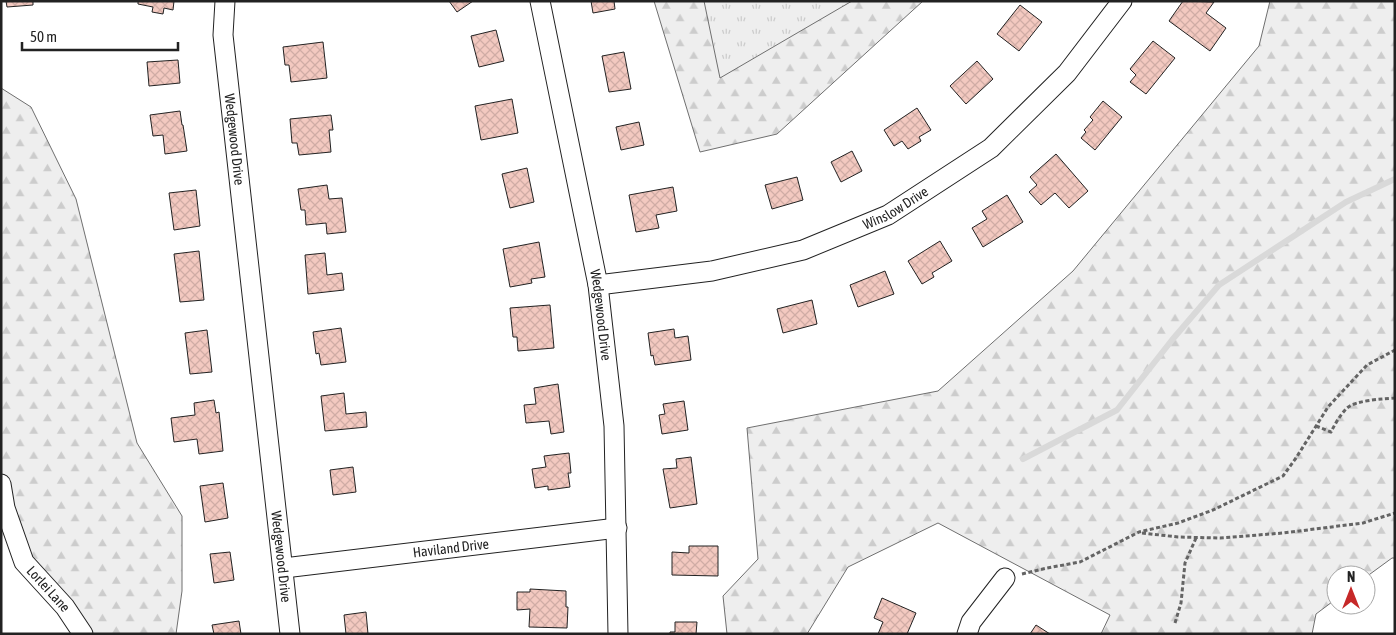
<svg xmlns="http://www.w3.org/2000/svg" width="1396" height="635" font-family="'Asap Condensed',sans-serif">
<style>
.forest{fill:url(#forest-firs);stroke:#6f6f6f}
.park{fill:url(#park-tufts);stroke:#6f6f6f}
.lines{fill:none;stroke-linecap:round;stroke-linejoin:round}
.stream{stroke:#d9d9d9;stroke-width:6}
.building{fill:url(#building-cross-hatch);stroke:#222}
.street-casing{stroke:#222;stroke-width:21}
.path{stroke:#646464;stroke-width:3;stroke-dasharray:4 2.5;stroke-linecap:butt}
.street{stroke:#fff;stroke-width:19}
.labels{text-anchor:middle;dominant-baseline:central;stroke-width:4;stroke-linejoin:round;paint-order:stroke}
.street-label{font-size:14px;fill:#222;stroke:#fff}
</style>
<defs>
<pattern id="forest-firs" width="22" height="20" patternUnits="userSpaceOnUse" patternTransform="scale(1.25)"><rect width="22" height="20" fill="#eee"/><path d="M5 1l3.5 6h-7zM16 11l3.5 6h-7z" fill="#ccc"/></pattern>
<pattern id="park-tufts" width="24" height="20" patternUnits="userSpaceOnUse" patternTransform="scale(1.25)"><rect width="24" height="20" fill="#eee"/><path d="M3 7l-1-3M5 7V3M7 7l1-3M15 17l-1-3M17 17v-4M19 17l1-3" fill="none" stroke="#ccc"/></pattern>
<pattern id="building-cross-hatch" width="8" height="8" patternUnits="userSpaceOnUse" patternTransform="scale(1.25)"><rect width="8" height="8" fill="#f3c9c0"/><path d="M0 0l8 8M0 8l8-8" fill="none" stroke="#d0aca5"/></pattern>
</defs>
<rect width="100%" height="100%" fill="#fff"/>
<g class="forest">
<polygon points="654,1 923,1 777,134 700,152"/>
<polygon points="1270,1 1395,1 1395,558 1392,558 1366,577 1366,575 1336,575 1336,599 1316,614 1312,634 1101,634 1110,615 938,523 848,567 807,634 727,634 723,596 758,559 747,428 938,391 1073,271 1259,46"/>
<polygon points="1,88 31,107 76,199 137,443 182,516 182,591 176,634 83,634 24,562 1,484"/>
</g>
<polygon class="park" points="704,1 852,1 720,78"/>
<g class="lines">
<polyline class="stream" points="1023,459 1117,410 1172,340 1219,285 1346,202 1395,179"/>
</g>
<g class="building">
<polygon points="6,1 33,1 33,5 7,7"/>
<polygon points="138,1 174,1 173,10 164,8 163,14 152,12 153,7 138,4"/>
<polygon points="449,1 473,1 457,12"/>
<polygon points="591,1 614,1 615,9 593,13"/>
<polygon points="1183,1 1214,2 1206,13 1226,28 1210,51 1169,21"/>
<polygon points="1020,5 1042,22 1019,51 997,34"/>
<polygon points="496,30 504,61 479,67 471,36"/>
<polygon points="1153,41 1175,58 1146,94 1130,82 1136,75 1130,69"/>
<polygon points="323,42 327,78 291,82 289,65 285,65 283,47"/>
<polygon points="624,52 631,89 609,92 602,56"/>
<polygon points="178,60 180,83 149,86 147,62"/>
<polygon points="977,61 993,79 966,104 950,86"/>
<polygon points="512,99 518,133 481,140 475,106"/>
<polygon points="1103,101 1122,117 1095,150 1081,138 1086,132 1084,130 1093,120 1090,117"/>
<polygon points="917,108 931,130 919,137 921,141 908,149 902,141 894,146 884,130"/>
<polygon points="180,111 182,125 183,125 187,151 165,154 163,135 153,136 150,115"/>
<polygon points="331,115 333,130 329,130 331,152 299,155 297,143 292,143 290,119"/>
<polygon points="639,122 644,145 621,150 616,127"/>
<polygon points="852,151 862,171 841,182 831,162"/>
<polygon points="1056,154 1088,191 1069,208 1055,193 1041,205 1029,192 1037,185 1030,177"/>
<polygon points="527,168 534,202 510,208 502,174"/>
<polygon points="797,177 803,200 772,209 765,185"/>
<polygon points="327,185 329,199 342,198 346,232 327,234 326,223 306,225 305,210 301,210 298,189"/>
<polygon points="673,187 677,211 656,215 659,228 636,232 629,195"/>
<polygon points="196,190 200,226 174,230 169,193"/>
<polygon points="1007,195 1023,222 983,247 972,228 987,219 982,211"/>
<polygon points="940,241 952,261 932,273 934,277 922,284 908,261"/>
<polygon points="539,242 545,277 531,279 532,283 510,287 503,249"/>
<polygon points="199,251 204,300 180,302 174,254"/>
<polygon points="325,253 327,275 342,273 344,290 308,294 305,255"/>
<polygon points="885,271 894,294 858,307 850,285"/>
<polygon points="812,300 817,324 783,333 777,309"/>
<polygon points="550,305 554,348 518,351 517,337 513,337 510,308"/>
<polygon points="341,328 346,362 321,365 319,353 316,354 313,332"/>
<polygon points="674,329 675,338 688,336 691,360 655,365 653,355 651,356 648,333"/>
<polygon points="207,330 212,372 190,374 185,333"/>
<polygon points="558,384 564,432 551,434 549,421 526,423 524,405 536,404 534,388"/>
<polygon points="344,393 346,414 366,412 367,427 325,431 321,396"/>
<polygon points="214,400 216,413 219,412 223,451 199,454 197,439 174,442 171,418 195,415 194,403"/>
<polygon points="684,401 688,430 662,434 659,415 665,414 663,404"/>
<polygon points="569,453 571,473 568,473 570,487 548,490 548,486 535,488 532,469 546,467 544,456"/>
<polygon points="691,457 697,504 670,508 663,469 677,468 676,459"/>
<polygon points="353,467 356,492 333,495 330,470"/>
<polygon points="223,483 228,518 205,522 200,486"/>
<polygon points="689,546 718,546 718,576 672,575 672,552 689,553"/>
<polygon points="230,552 234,580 214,583 210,554"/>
<polygon points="530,589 566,591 566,607 568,607 567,628 529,627 530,609 517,610 517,592 530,592"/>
<polygon points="882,598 916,613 907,634 878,634 883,622 874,618"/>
<polygon points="366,612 368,634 346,634 344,615"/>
<polygon points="239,621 241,634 214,634 212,625"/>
<polygon points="675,622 697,622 696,634 670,634 670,632 675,632"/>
<polygon points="1036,625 1050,634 1030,634"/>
</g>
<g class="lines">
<g class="street-casing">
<g id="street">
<path id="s1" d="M225,1L223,35L290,634"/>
<path id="s2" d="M540,1L598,285L614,426L618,634"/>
<path id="s3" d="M598,285L712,271L803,250L888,215L991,148L1067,73L1122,1"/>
<path id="s4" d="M1,484L5,508L24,562L65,607L83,634"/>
<path id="s5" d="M284,568L617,528"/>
<polyline points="967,634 971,622 1005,578"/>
</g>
</g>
<g class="path">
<path d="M1316,426L1331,432C1335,424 1340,415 1347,408C1356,400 1383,399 1395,398"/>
<polyline points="1142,533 1178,537 1220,538 1283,533 1363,523 1395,513"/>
<polyline points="1022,574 1047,568 1080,562 1139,532 1178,523 1213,510 1283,476 1296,458 1328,407 1367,365 1395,350"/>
<polyline points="1175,623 1181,603 1185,563 1196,538"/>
</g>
<use href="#street" class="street"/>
</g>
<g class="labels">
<g class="street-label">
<text stroke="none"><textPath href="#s1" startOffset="139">Wedgewood Drive</textPath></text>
<text stroke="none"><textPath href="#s3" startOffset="310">Winslow Drive</textPath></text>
<text stroke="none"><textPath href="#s2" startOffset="320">Wedgewood Drive</textPath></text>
<text stroke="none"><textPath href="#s5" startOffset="168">Haviland Drive</textPath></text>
<text stroke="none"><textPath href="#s1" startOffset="559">Wedgewood Drive</textPath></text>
<text stroke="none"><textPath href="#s4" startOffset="118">Lorlei Lane</textPath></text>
</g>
</g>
<rect width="1396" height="635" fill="none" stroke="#222222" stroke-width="5"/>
<g transform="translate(1351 590)"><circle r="24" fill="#ffffff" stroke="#a7a7a7"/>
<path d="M0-4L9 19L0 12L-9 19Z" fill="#c62828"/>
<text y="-8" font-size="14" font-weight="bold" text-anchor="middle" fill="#222222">N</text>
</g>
<path d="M22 42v8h156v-8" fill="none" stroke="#222222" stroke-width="2.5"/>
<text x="30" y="42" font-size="15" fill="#222222" stroke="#ffffff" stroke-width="4" paint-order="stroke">50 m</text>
</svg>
